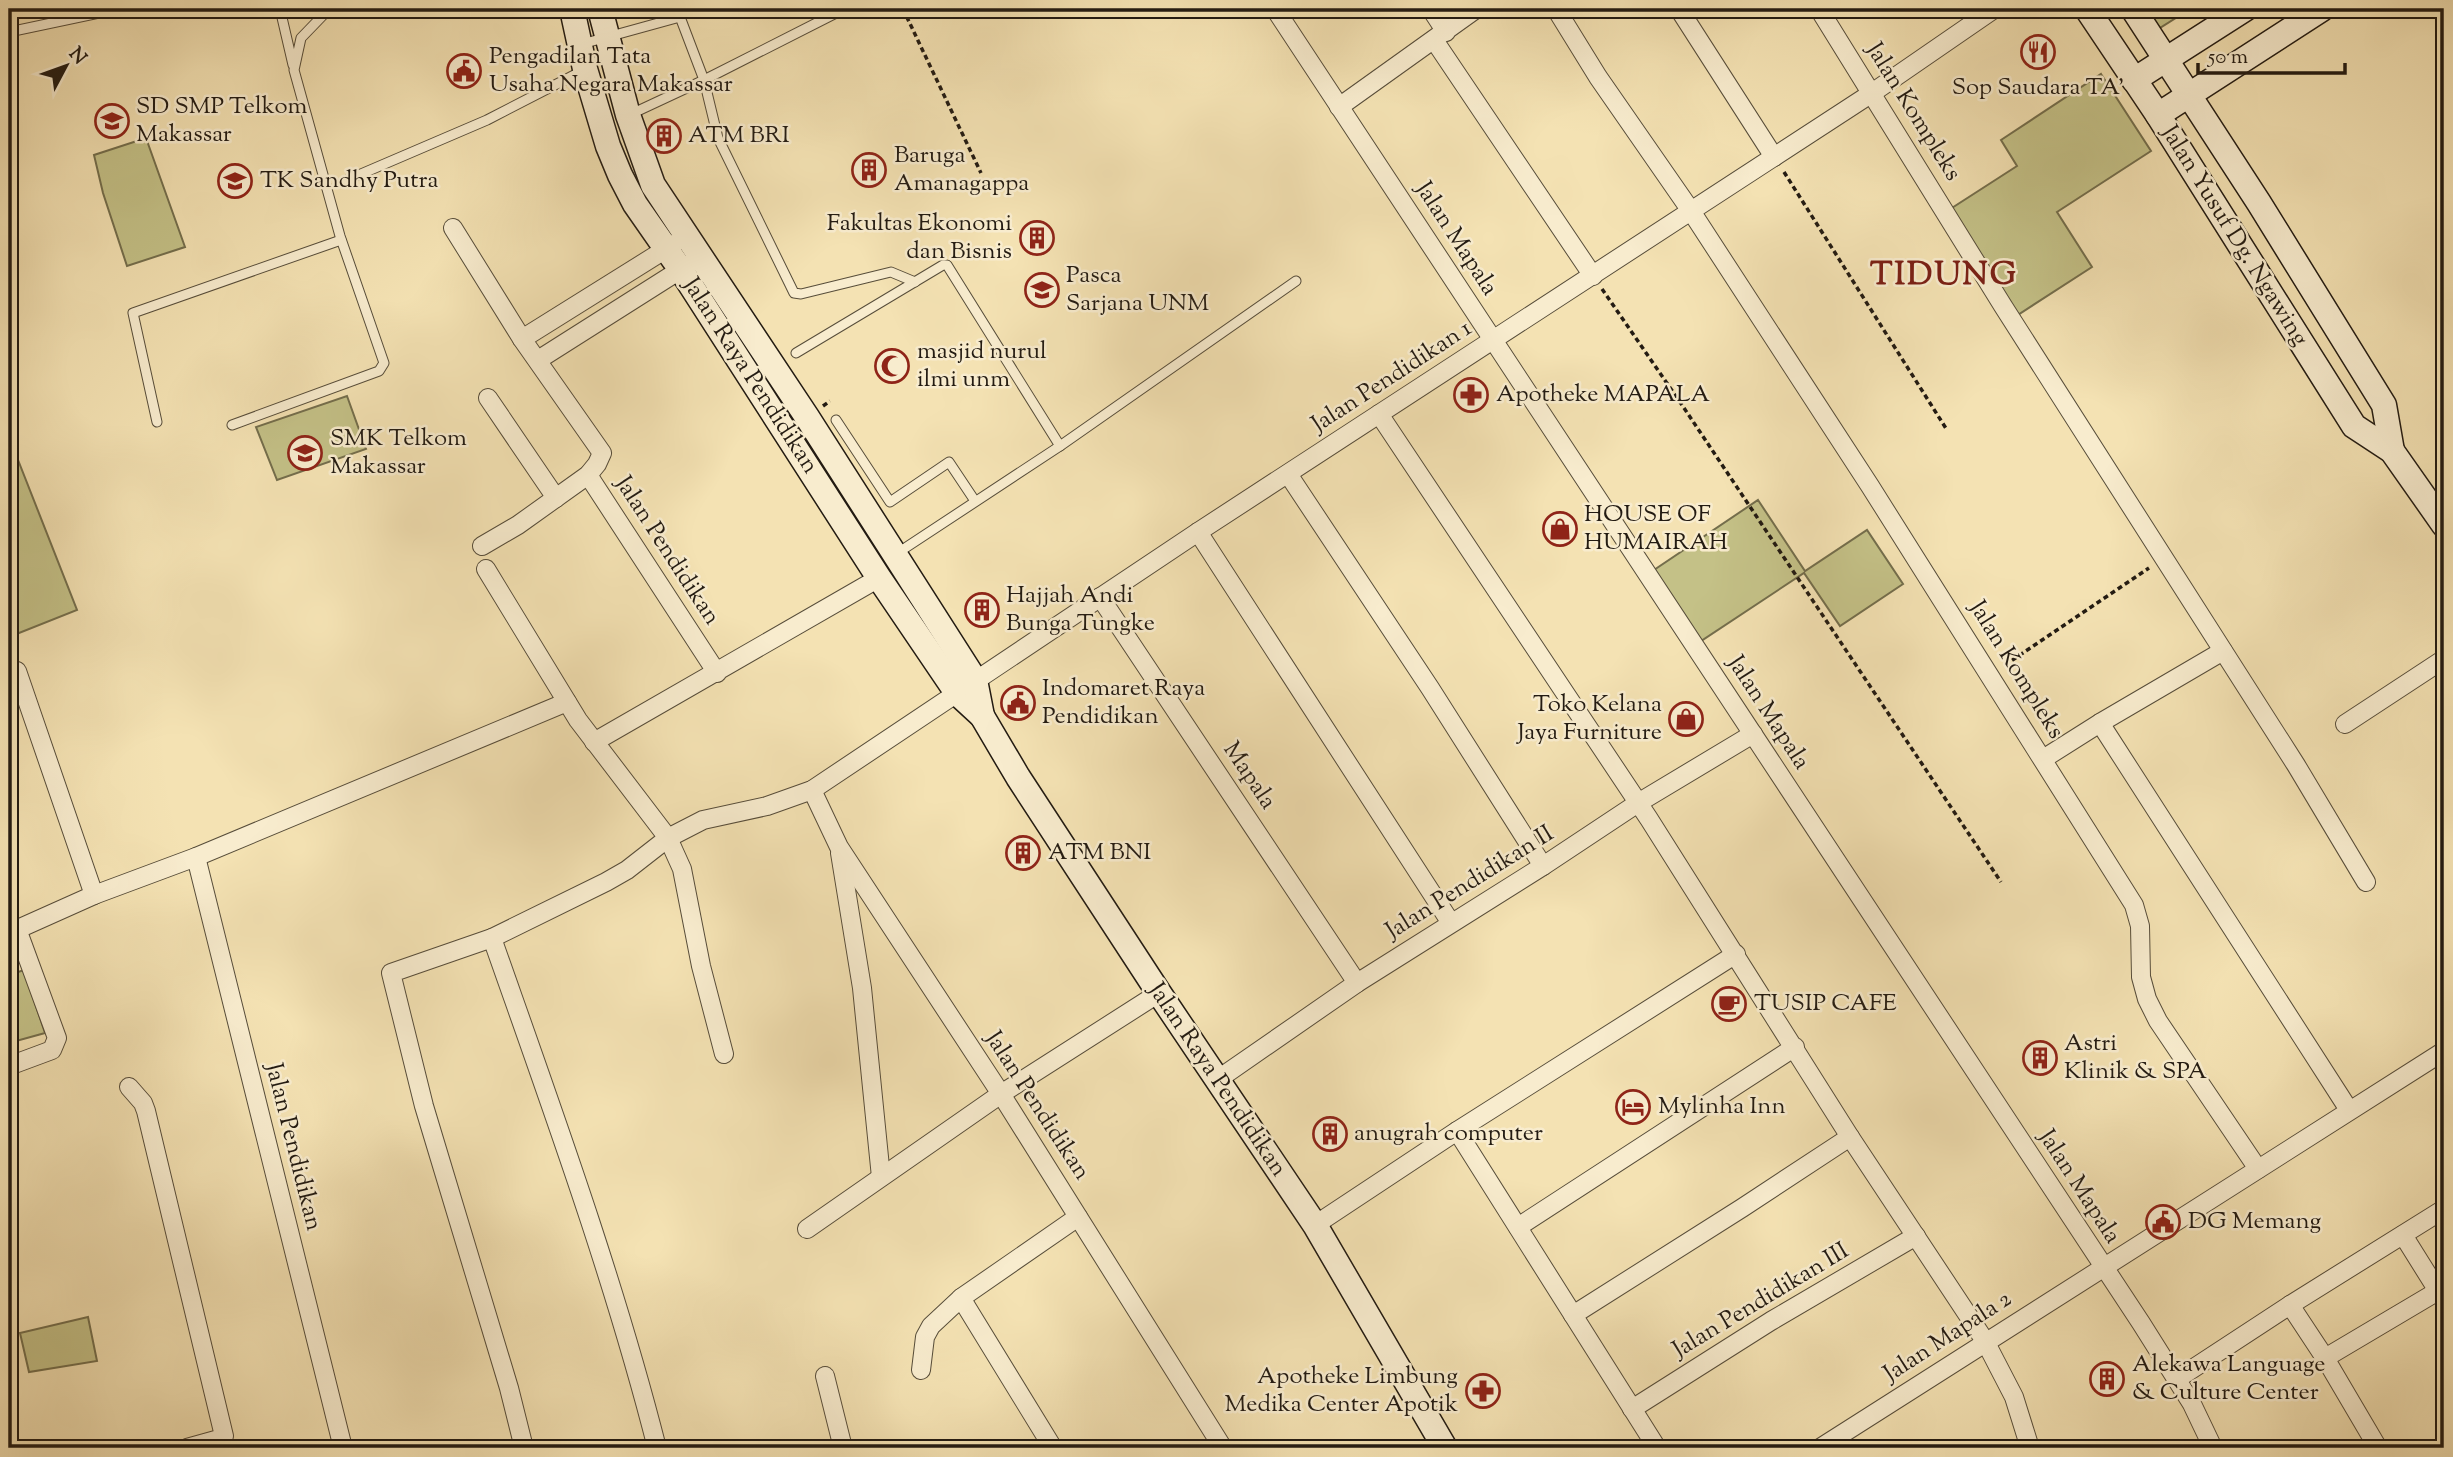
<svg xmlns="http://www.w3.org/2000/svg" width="2453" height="1457" font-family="'Sorts Mill Goudy',serif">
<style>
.green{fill:#c4c187;stroke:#746e4c;stroke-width:2}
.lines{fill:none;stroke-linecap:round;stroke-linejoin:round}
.lane-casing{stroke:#574d3a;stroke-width:11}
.street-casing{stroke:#574d3a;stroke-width:20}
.secondary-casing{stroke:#231b12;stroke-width:27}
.path{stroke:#231b12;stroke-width:3.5;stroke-dasharray:5 3.5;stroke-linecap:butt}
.lane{stroke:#f8ecce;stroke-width:9}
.street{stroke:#f8ecce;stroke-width:18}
.secondary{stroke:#f8ecce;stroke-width:24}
.labels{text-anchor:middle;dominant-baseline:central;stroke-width:5;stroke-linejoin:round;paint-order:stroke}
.poi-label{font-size:24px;fill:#231b12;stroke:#f8ecce;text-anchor:start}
.street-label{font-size:24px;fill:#231b12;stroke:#f8ecce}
.district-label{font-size:32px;font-weight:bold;letter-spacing:2px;fill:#7a1f14;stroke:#f8ecce}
</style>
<rect width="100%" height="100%" fill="#f4e2b3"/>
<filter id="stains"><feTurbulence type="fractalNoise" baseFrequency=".00286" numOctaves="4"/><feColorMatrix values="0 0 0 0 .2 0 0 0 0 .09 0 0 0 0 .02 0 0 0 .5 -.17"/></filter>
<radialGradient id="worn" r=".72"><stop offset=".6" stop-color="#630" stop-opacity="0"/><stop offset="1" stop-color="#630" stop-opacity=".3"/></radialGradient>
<g class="green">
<polygon points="2141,9 2190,9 2155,31"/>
<polygon points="2101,74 2151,151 2057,212 2092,267 2010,320 1941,215 2017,166 2001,140"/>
<polygon points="146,138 185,247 127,266 103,193 94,155"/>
<polygon points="347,396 366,449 277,480 256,427"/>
<polygon points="9,437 77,610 9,637"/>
<polygon points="1758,500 1805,571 1867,530 1903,584 1840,626 1804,573 1698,643 1651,572"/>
<polygon points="24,970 45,1033 9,1043 9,975"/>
<polygon points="88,1317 97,1361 29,1372 20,1333"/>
</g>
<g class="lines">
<g class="lane-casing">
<g id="lane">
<polyline points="280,9 293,65"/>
<polyline points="677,9 704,80 718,138 794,293 801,294 891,272 915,282"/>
<polyline points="9,32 118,9"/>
<polyline points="582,44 680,17"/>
<polyline points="629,115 704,80 844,9"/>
<polyline points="347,180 487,120 584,70"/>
<polyline points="796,353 943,265 947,265 1060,446"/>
<polyline points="836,420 890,502 949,462 975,501"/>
<polyline points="157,422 133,313 341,240"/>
<polyline points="232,425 379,371 384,363 340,236 294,70 301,38 329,9"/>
<polyline points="896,554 1060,446 1296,281"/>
</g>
</g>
<g class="street-casing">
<g id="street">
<polyline points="1275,9 2141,1323 2192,1404 2213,1448"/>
<polyline points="1431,9 1446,32"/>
<polyline points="1556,9 1598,77 1691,211 1870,486 2134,905 2140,926 2141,977 2147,999 2158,1021 2258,1169"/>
<polyline points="1679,9 1774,157"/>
<polyline points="1819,9 2003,306 2296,765 2366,882"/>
<polyline points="1434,40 1593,276"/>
<polyline points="1339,107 1476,9"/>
<polyline points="453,228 522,339 602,453 597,464 588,475 518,525 482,546"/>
<polyline points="522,339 674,244"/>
<polyline points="538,360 691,263"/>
<polyline points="488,398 556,498"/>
<polyline points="1379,414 1649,819 1850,1137 1985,1341 2014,1397 2030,1448"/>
<polyline points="1288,474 1430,688 1543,866"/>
<polyline points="588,475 717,673"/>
<polyline points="1198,532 1451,923"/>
<polyline points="486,569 578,720 668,838 682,869 701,966 724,1054"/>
<polyline points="1100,597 1357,983"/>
<polyline points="17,671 94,895"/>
<polyline points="2100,723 2349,1110"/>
<polyline points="2345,724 2444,659"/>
<polyline points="594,742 879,578"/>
<polyline points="2043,759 2100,723 2223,651"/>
<polyline points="812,790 839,847 1001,1094 1223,1448"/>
<polyline points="840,853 862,988 881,1177"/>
<polyline points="196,857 343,1448"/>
<polyline points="9,933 94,895 196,857 567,702"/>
<path d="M492,938C551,1106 613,1275 657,1448"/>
<polyline points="9,1066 52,1050 57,1038 17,929"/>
<polyline points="1217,1080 1357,983 1543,866 1638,803 1753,734"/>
<polyline points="129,1087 143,1103 146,1111 224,1436 223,1438 187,1448"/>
<polyline points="1457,1131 1657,1448"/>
<polyline points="1315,1225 1457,1131 1736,954"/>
<polyline points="1518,1227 1795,1047"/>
<polyline points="807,1229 1001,1094 1159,993"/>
<polyline points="2403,1235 2438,1291"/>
<polyline points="961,1298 1053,1448"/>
<polyline points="2290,1305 2325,1358 2378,1448"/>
<polyline points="1573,1315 1742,1208 1850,1137"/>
<polyline points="2325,1358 2438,1291 2444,1300"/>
<polyline points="921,1370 925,1337 931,1326 961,1298 1078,1217"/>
<polyline points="825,1376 843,1448"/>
<polyline points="2177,1379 2290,1305 2444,1209"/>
<polyline points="1632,1409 1771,1321 1916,1236"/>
<polyline points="524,1448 509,1388 424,1106 391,973 492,938 606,882 627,870 668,838 703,820 767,806 812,790 1198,532 1872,93 1994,9"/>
<polyline points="1820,1448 2444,1051"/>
</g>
</g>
<g class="secondary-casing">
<g id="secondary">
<polyline points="572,9 585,69 608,146 620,175 635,204 681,270 879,578 957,693 982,716 1018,777 1159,993 1315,1225 1445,1448"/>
<polyline points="600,9 628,115 653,185 807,417 975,680 982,716"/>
<polyline points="2087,9 2158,115 2354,426 2392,451 2444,525"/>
<polyline points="2133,9 2259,203 2384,405 2392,451"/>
<polyline points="2134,80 2245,9"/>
<polyline points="2158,115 2322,9"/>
</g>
</g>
<g class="path">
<polyline points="903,9 981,173"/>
<polyline points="1784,172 1947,430"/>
<polyline points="1602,289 1684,408 2001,882"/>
<polyline points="823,406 830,401"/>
<polyline points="2005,665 2149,568"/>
</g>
<use href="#lane" class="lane"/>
<use href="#street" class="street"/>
<use href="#secondary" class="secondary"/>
</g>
<defs>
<g id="restaurant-ring" transform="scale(1.75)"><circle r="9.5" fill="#f8ecce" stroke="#8f2418" stroke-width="1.5"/><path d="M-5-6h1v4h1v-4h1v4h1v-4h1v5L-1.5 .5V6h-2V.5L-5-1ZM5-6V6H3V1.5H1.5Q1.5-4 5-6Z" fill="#8f2418"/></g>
<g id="civic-ring" transform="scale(1.75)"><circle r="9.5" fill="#f8ecce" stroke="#8f2418" stroke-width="1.5"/><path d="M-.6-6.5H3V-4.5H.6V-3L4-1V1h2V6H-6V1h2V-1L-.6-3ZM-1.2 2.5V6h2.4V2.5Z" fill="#8f2418"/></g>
<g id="school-ring" transform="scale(1.75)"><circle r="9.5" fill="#f8ecce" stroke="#8f2418" stroke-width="1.5"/><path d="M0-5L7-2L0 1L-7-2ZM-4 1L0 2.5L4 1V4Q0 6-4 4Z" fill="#8f2418"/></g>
<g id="building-ring" transform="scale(1.75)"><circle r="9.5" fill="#f8ecce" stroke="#8f2418" stroke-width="1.5"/><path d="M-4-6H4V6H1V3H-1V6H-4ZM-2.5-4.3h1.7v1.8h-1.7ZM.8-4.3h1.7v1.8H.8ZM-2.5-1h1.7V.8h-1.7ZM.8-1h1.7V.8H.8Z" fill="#8f2418"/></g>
<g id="university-ring" transform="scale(1.75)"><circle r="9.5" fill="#f8ecce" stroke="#8f2418" stroke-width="1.5"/><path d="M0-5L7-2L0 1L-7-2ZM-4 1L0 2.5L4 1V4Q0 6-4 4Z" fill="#8f2418"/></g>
<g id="mosque-ring" transform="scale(1.75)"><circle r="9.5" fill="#f8ecce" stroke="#8f2418" stroke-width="1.5"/><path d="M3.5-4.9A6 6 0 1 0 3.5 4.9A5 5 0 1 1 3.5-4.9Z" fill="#8f2418"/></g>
<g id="pharmacy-ring" transform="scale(1.75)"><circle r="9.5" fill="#f8ecce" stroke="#8f2418" stroke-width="1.5"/><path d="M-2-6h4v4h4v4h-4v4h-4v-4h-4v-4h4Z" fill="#8f2418"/></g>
<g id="shop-ring" transform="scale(1.75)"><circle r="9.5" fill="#f8ecce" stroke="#8f2418" stroke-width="1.5"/><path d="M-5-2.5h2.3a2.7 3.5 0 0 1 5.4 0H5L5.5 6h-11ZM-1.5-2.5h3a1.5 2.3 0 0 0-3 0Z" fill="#8f2418"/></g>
<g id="cafe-ring" transform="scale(1.75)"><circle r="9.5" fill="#f8ecce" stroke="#8f2418" stroke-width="1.5"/><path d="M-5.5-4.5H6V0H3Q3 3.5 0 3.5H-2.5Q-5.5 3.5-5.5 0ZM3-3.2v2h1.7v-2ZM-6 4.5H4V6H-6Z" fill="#8f2418"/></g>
<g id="hotel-ring" transform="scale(1.75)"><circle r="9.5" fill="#f8ecce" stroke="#8f2418" stroke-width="1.5"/><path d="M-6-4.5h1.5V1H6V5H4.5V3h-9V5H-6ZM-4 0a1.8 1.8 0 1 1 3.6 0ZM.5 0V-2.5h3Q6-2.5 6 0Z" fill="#8f2418"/></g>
</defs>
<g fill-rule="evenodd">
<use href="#restaurant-ring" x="2038" y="52"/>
<use href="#civic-ring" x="464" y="71"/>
<use href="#school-ring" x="112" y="121"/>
<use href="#building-ring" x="664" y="136"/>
<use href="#building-ring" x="869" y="170"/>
<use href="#school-ring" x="235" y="181"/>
<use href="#building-ring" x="1037" y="238"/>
<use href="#university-ring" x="1042" y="290"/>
<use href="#mosque-ring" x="892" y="366"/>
<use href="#pharmacy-ring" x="1471" y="395"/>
<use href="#school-ring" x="305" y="453"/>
<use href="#shop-ring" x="1560" y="529"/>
<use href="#building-ring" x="982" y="610"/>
<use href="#civic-ring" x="1018" y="703"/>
<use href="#shop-ring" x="1686" y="719"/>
<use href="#building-ring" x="1023" y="853"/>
<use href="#cafe-ring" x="1729" y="1004"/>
<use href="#building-ring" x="2040" y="1058"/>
<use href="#hotel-ring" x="1633" y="1107"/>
<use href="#building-ring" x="1330" y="1134"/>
<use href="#civic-ring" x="2163" y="1222"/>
<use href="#building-ring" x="2107" y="1379"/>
<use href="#pharmacy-ring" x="1483" y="1391"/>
</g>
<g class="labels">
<g class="poi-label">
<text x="489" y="57">Pengadilan Tata<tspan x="489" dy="28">Usaha Negara Makassar</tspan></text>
<text x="2038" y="88" text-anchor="middle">Sop Saudara TA'</text>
<text x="136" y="107">SD SMP Telkom<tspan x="136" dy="28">Makassar</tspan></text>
<text x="688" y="136">ATM BRI</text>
<text x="894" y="156">Baruga<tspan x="894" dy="28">Amanagappa</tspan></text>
<text x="260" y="181">TK Sandhy Putra</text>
<text x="1012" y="224" text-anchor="end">Fakultas Ekonomi<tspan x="1012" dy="28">dan Bisnis</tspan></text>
<text x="1066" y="276">Pasca<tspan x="1066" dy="28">Sarjana UNM</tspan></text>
<text x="917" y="352">masjid nurul<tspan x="917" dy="28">ilmi unm</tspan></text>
<text x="1496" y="395">Apotheke MAPALA</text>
<text x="330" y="439">SMK Telkom<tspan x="330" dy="28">Makassar</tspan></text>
<text x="1584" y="515">HOUSE OF<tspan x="1584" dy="28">HUMAIRAH</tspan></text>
<text x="1006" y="596">Hajjah Andi<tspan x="1006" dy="28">Bunga Tungke</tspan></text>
<text x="1042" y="689">Indomaret Raya<tspan x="1042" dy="28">Pendidikan</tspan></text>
<text x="1662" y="705" text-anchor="end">Toko Kelana<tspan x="1662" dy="28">Jaya Furniture</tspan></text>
<text x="1048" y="853">ATM BNI</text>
<text x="1754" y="1004">TUSIP CAFE</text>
<text x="2064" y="1044">Astri<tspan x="2064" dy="28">Klinik &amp; SPA</tspan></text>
<text x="1658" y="1107">Mylinha Inn</text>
<text x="1354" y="1134">anugrah computer</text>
<text x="2188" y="1222">DG Memang</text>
<text x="2132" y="1365">Alekawa Language<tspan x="2132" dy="28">&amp; Culture Center</tspan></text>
<text x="1458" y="1377" text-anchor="end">Apotheke Limbung<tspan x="1458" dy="28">Medika Center Apotik</tspan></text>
</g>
<g class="street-label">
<text transform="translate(1913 112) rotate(58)">Jalan Kompleks</text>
<text transform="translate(2234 236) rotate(58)">Jalan Yusuf Dg. Ngawing</text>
<text transform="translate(1456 239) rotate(57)">Jalan Mapala</text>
<text transform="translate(750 376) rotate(57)">Jalan Raya Pendidikan</text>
<text transform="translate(1392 377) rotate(-33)">Jalan Pendidikan 1</text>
<text transform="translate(667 551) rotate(57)">Jalan Pendidikan</text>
<text transform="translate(2016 670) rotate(58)">Jalan Kompleks</text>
<text transform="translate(1768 713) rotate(57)">Jalan Mapala</text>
<text transform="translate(1249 776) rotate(56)">Mapala</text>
<text transform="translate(1470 883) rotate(-32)">Jalan Pendidikan II</text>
<text transform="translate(1217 1080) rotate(56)">Jalan Raya Pendidikan</text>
<text transform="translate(1037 1106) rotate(57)">Jalan Pendidikan</text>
<text transform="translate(293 1147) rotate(76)">Jalan Pendidikan</text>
<text transform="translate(2079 1187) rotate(57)">Jalan Mapala</text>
<text transform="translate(1761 1301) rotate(-31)">Jalan Pendidikan III</text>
<text transform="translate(1948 1337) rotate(-33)">Jalan Mapala 2</text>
</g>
<g class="district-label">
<text x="1944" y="276">TIDUNG</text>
</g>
</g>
<rect width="2453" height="1457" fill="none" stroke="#f4e2b3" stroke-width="35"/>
<rect x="10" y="10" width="2432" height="1436" fill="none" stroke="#231b12" stroke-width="3.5"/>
<rect x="18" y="18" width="2418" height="1422" fill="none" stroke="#231b12" stroke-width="2"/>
<g transform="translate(66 66) rotate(49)" stroke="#f8ecce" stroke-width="5" paint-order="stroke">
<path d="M0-5L12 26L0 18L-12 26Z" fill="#231b12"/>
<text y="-10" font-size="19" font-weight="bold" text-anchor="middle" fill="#231b12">N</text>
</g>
<path d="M2198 63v10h147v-10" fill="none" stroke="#231b12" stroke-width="3.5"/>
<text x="2208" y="63" font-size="21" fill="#231b12" stroke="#f8ecce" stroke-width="5" paint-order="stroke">50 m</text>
<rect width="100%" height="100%" filter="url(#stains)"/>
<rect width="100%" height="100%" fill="url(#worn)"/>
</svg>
